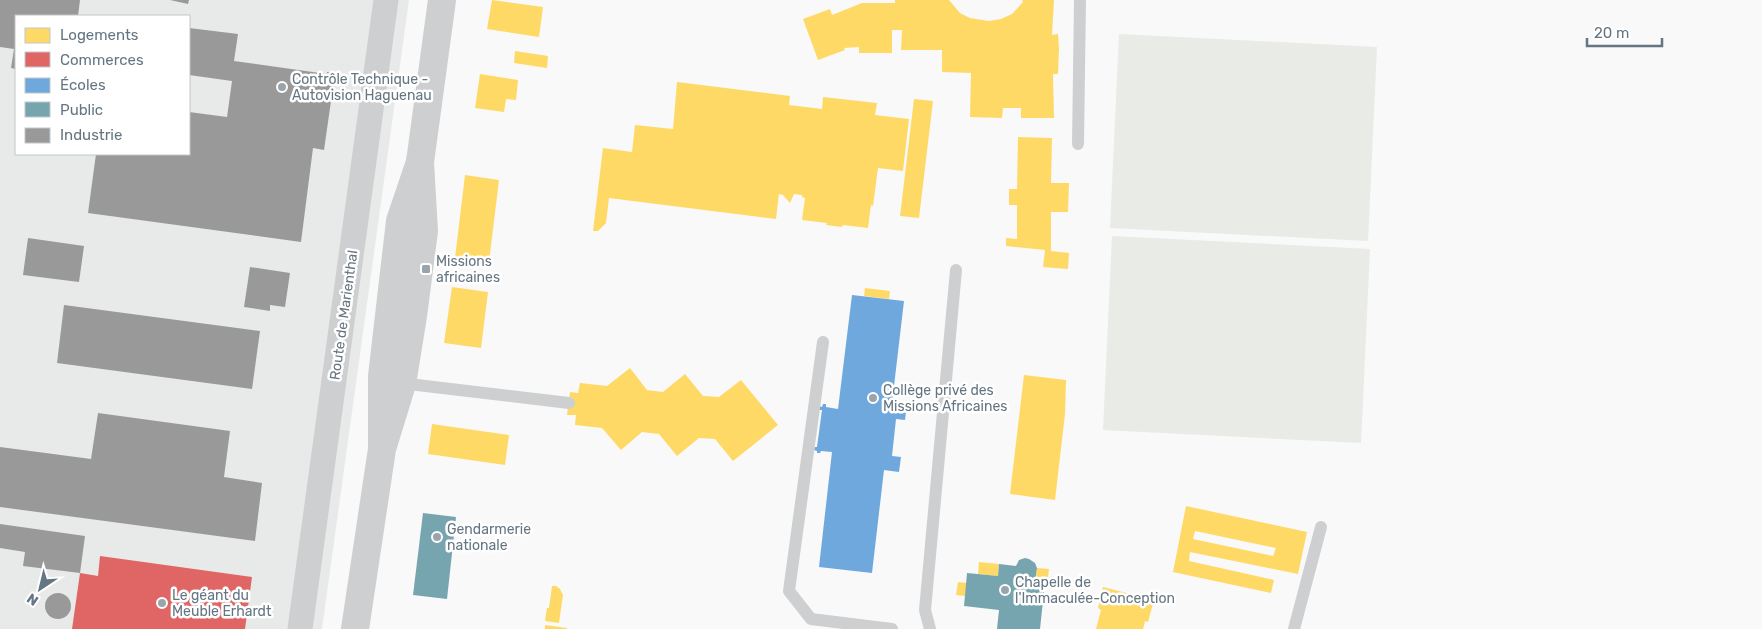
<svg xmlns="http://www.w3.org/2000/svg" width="1762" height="629" font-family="Rubik,sans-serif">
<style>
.built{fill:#e8e9e9;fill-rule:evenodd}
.green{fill:#e8ebe6}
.homes{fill:#ffd966;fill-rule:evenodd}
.shops{fill:#e06666}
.schools{fill:#6fa8dc}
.public{fill:#76a5af}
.industry{fill:#999}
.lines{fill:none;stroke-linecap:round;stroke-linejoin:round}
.service{stroke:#cecfd0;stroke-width:12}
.minor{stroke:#cecfd0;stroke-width:25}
.tertiary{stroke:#cecfd0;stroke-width:28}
.poi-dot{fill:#99a4ac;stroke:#fff;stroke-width:2}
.labels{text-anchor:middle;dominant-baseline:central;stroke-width:5;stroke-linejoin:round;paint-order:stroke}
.poi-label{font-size:14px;fill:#657683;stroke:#fff;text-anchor:start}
.street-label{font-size:14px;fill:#657683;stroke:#fff}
</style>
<rect width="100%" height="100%" fill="#f9f9f9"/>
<path class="built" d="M0,0H409L322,629H0ZM16,16H189V154H16Z"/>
<g class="green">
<polygon points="1119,34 1377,47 1368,241 1110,228"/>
<polygon points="1112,236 1370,249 1361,443 1103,430"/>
</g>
<g class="homes">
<polygon points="492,0 543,7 539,37 487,29"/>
<polygon points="895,0 949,0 960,13 970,18 989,21 1001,19 1012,14 1023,2 1022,0 1054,0 1052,35 1058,34 1059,48 1058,74 1053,74 1054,118 1021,118 1021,108 1003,108 1002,118 970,117 971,73 942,72 942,50 901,50 902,30 892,30 892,53 859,53 859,47 844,48 845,50 818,60 803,19 830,9 832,15 862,3 895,3"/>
<polygon points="515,51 548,56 547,68 514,63"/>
<polygon points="480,74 518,80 516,100 506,99 504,112 475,108"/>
<polygon points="677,82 790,96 789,105 822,109 823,97 877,103 875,115 909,119 903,171 878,168 873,206 871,205 868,228 843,225 842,227 826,225 827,223 802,220 805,198 802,197 802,195 794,194 790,203 783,195 779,194 776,219 609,198 606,223 598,231 593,231 603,148 632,152 635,125 673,129"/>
<polygon points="914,99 933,101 919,218 900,216"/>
<polygon points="1018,137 1052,138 1051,183 1069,183 1068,212 1051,212 1051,251 1069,253 1068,269 1043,267 1045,250 1006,246 1006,238 1017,239 1017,205 1009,205 1009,189 1017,189"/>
<polygon points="465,175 499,180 489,262 455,258"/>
<polygon points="452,287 488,292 481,348 444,343"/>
<polygon points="865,288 890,291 889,299 864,296"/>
<polygon points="630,368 647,390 663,392 685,374 703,396 719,397 741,380 778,425 733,461 715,439 699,438 677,456 659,434 642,432 621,450 602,428 575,425 576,415 567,415 570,392 578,393 580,383 607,386"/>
<polygon points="1024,375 1066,380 1065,414 1055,500 1010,494"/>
<polygon points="432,424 509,435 505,465 428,454"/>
<path d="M1186,506L1307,532L1298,574L1190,552L1189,561L1274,580L1271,593L1173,572ZM1195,531L1276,548L1273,556L1193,539Z"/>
<polygon points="979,562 999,564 998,576 978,574"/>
<polygon points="1037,568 1049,569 1047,585 1045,584 1045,582 1035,581"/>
<polygon points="958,582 967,583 965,596 956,595"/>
<polygon points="552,586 556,586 560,589 563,595 559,623 545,621 547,608 549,608"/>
<polygon points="1103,587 1154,600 1148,622 1145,621 1143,629 1096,629 1101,610 1098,608"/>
<polygon points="545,625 567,628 567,629 545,629"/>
</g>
<polygon class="shops" points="100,556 252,577 245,629 72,629 80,573 98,576"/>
<polygon class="schools" points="852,295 904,301 892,403 907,404 905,420 896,419 892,456 901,457 899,472 884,470 872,573 819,567 832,452 821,451 820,453 817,453 817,451 814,450 815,447 817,447 822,410 819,410 819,406 822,407 823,404 826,404 826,407 838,409"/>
<g class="public">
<polygon points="423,513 456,517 447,599 413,595"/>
<polygon points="1025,558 1029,559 1035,563 1037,568 1035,581 1045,582 1040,629 997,629 999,610 964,606 967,573 998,576 999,564 1016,566 1019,560"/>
</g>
<g class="industry">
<polygon points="0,0 80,0 78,16 16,16 16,69 11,68 14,49 0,47"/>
<polygon points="170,0 189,0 188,4"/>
<polygon points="189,28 238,34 234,61 327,74 327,72 335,73 324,150 313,148 301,242 88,213 96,154 189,154 189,112 227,117 232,81 189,75"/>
<polygon points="28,238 84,246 79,282 23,275"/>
<polygon points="250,267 290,273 285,307 270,305 270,311 244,307"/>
<polygon points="64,305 260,331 252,389 57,363"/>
<polygon points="98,413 230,431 224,477 262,483 255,541 0,507 0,447 91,459"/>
<polygon points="0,524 85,536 80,573 23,566 25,552 0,548"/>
<circle cx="58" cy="606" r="13"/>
</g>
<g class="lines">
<g class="service">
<polyline points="1078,144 1080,0"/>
<polyline points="823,342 789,591 811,619 892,629"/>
<polyline points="400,383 569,403"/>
<polyline points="930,629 925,610 956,270"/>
<polyline points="1294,629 1321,527"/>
</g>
<polyline class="minor" points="300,629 386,0"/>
<g class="tertiary">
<polyline points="420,162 442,0"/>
<polyline points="355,629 382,449 382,376 400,221 420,162 424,231 413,316 402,384 382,449"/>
</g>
</g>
<g class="poi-dot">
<circle cx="282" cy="87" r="5"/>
<rect x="421" y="264" width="10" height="10" rx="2.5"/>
<circle cx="873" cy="398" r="5"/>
<circle cx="437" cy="537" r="5"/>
<circle cx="1005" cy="590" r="5"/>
<circle cx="162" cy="603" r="5"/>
</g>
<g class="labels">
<g class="poi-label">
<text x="292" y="79">Contrôle Technique -<tspan x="292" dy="16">Autovision Haguenau</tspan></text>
<text x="436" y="261">Missions<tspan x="436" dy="16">africaines</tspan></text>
<text x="883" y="390">Collège privé des<tspan x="883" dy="16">Missions Africaines</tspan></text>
<text x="447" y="529">Gendarmerie<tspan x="447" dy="16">nationale</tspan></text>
<text x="1015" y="582">Chapelle de<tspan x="1015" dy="16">l'Immaculée-Conception</tspan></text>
<text x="172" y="595">Le géant du<tspan x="172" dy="16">Meuble Erhardt</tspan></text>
</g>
<g class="street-label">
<text transform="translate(344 315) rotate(-82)">Route de Marienthal</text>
</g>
</g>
<rect x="15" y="15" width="175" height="140" fill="#ffffff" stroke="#c1c8cd"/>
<rect x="25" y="28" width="25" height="15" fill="#ffd966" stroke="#c1c8cd"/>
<text x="60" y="40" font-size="15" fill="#657683">Logements</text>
<rect x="25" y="52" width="25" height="15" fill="#e06666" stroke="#c1c8cd"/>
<text x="60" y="65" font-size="15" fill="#657683">Commerces</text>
<rect x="25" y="78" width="25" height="15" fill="#6fa8dc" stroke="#c1c8cd"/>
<text x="60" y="90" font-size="15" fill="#657683">Écoles</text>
<rect x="25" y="102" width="25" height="15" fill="#76a5af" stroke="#c1c8cd"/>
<text x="60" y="115" font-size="15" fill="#657683">Public</text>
<rect x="25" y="128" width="25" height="15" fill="#999999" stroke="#c1c8cd"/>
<text x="60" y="140" font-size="15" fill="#657683">Industrie</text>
<g transform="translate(40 589) rotate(215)" stroke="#ffffff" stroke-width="4" paint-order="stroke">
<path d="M0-4L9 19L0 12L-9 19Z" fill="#657683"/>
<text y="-8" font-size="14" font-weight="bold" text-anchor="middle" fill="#657683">N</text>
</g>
<path d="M1587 38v8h75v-8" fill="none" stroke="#657683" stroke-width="2.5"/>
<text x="1594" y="38" font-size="15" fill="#657683" stroke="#ffffff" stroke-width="4" paint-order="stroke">20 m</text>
</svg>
